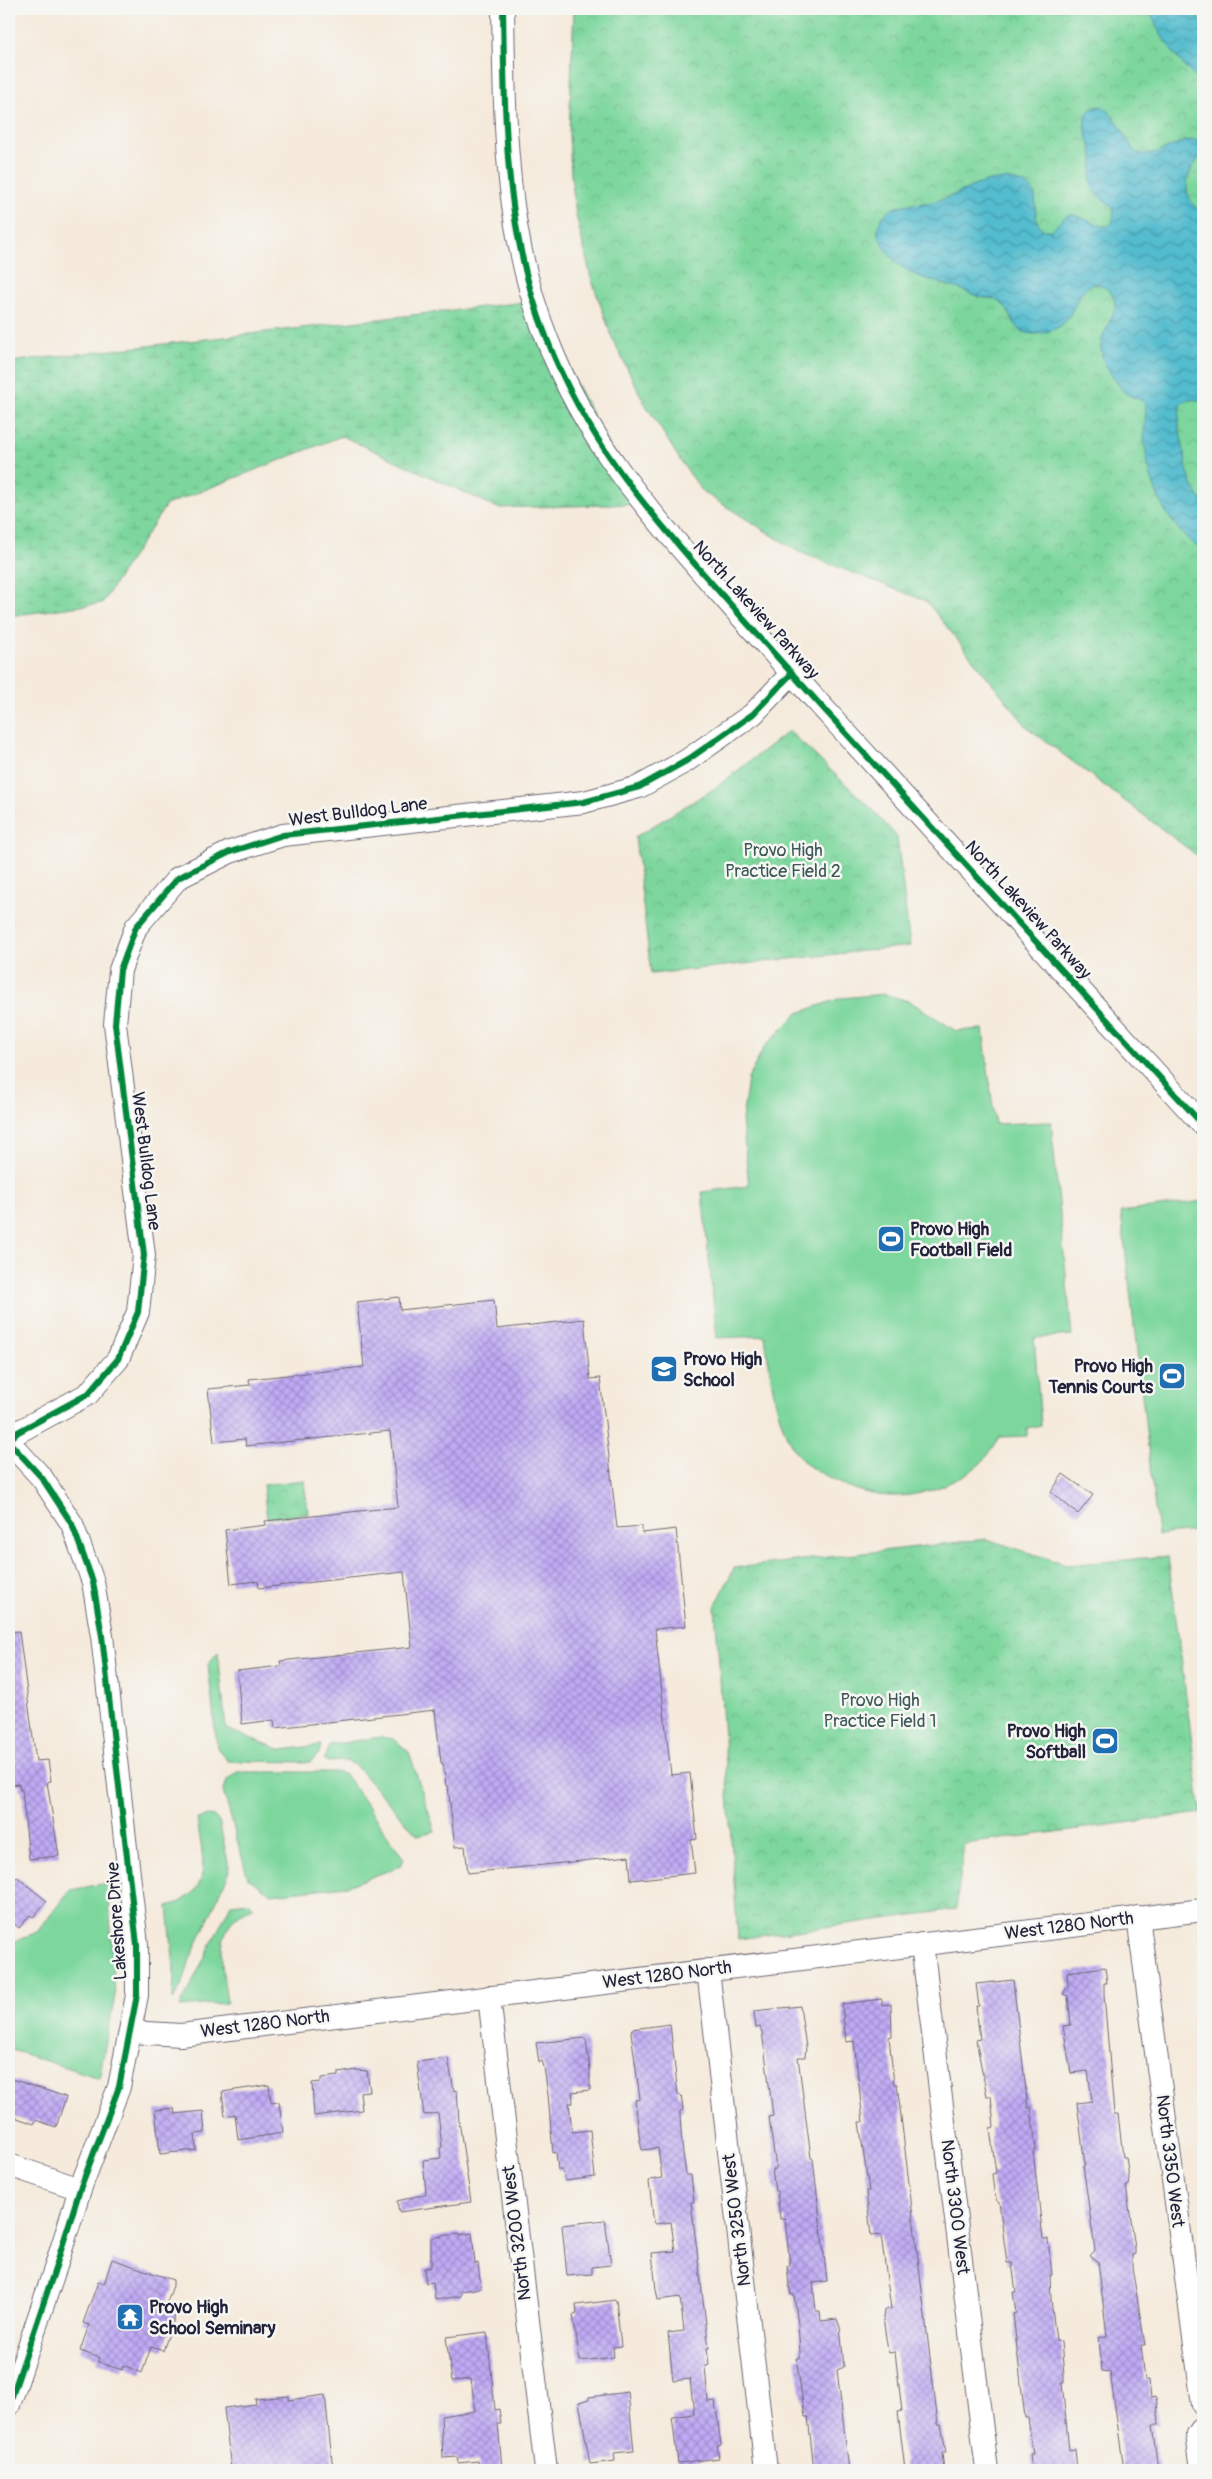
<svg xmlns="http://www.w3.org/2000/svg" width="1212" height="2479" font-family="Pangolin,sans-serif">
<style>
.green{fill:#7dd79d;stroke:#507c6c}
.wetland{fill:url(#wetland-marsh);stroke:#507c6c}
.park{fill:url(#park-crowns);stroke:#507c6c}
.water{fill:url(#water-waves);stroke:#3a6f84}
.building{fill:url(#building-cross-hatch)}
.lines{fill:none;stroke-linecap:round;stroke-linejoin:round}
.minor-casing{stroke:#6c6873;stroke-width:24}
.minor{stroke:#fff;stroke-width:22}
.cycleway-casing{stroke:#f6f6f2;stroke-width:9}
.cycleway{stroke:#00873e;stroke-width:6}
.labels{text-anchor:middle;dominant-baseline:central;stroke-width:5;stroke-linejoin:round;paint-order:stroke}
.street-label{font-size:18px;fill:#22223b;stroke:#f6f6f2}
.park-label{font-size:18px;fill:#3d5858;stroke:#f6f6f2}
.poi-label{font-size:18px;font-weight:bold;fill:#22223b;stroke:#f6f6f2;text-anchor:start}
</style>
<defs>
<pattern id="wetland-marsh" width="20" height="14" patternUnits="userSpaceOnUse" patternTransform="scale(1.25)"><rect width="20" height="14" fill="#7dd79d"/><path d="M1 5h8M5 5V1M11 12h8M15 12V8" fill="none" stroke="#6cb888"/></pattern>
<pattern id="park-crowns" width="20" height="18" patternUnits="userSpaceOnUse" patternTransform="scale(1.25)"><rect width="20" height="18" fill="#7dd79d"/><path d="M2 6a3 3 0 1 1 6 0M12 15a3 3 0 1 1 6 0" fill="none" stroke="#6cb888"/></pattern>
<pattern id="water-waves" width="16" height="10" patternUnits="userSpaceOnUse" patternTransform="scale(1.25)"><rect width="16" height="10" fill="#52bcce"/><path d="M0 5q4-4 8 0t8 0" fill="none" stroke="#4498a8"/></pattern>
<pattern id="building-cross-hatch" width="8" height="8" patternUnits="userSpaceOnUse" patternTransform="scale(1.25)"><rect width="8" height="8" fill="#c0abf5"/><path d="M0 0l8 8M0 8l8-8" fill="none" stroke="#9c8bc8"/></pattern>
</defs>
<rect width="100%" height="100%" fill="#f6f6f2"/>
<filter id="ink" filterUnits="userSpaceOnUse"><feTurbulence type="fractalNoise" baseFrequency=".02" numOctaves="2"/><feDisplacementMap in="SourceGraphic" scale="10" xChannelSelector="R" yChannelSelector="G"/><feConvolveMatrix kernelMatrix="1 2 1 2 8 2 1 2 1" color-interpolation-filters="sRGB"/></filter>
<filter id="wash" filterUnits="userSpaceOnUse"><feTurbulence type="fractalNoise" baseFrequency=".0096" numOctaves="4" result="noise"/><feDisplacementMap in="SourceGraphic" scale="20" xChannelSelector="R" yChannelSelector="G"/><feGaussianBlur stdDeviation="1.12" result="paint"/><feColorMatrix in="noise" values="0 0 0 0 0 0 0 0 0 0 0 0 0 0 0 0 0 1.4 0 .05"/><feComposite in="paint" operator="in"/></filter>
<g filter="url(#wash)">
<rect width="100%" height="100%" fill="#f5eadb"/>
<g class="green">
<path d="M885,994L911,1002L956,1031L983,1029L995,1124L1051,1122L1072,1335L1034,1338L1041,1425L1027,1428V1436L1000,1437C996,1443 992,1450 987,1456C979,1467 965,1475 953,1481C912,1502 870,1501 830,1478C822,1473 810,1468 804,1462C776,1434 770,1373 765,1336L717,1338L702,1192L749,1186L742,1120L748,1079L764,1047L798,1013L841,998Z"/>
<polygon points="1203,1201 1203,1530 1158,1535 1121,1212"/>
<polygon points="218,1652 226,1729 282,1750 321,1745 319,1754 310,1762 228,1761 217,1748 208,1664"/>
<polygon points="380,1737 394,1739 409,1752 435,1831 417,1835 355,1765 346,1761 327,1762 324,1759 329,1745"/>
<polygon points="237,1772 335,1772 345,1774 404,1859 401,1866 347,1886 271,1894 248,1878 223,1790 228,1779"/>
<path d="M212,1815L219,1821L230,1871L190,1959L184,1980L173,2000L174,1968L168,1906C216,1893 202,1857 197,1819Z"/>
<polygon points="108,1883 115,1996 99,2078 9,2049 9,1944 37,1932 70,1890"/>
<path d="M249,1902L254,1908C248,1910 241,1913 236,1917C213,1939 224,1975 227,2003L180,2007L231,1904Z"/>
</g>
<polygon class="wetland" points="533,301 639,504 498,508 342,436 166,505 102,603 9,616 9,362"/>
<g class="park">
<polygon points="574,9 1203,9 1203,860 1028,728 926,601 799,552 703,492 682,463 644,402 613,340 591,278 576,215 571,174 569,134"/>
<polygon points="789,731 873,810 897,837 910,946 651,974 635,837 715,788"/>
<polygon points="304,1480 308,1514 267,1518 263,1485"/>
<polygon points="986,1539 1068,1565 1168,1556 1201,1813 964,1844 956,1909 738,1939 715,1607 734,1568"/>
</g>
<g class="water">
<path d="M1149,9H1191L1203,24V85C1180,63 1160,40 1149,9Z"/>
<path d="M1100,106C1117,110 1129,150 1138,153C1157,160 1183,135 1198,141L1202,149C1202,156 1197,160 1193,166C1183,182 1185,204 1203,212V400C1194,400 1188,398 1180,405L1179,425L1187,469L1193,488L1203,502V550C1164,526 1147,480 1144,435C1144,425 1148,411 1144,401C1139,398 1132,398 1127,394C1122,391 1119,385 1115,380C1107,369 1100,359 1101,345C1102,328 1127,305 1107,289C1082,270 1076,311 1064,323C1058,329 1045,333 1036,334C1009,334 1015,312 999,301C992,297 984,299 977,296C971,294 965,291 959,289C922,276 896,277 878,234C877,223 883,214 892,209C905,202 923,205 937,201C968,192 990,170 1025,184C1045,192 1027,217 1044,230H1052C1058,225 1062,217 1070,215C1081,212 1118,245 1113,209C1108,201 1099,198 1094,190C1087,177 1094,168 1093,156C1091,140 1072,112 1100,106Z"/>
</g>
<g id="blocks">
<g class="building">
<polygon points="399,1297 400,1310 494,1300 497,1329 584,1319 590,1379 600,1378 617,1528 642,1526 642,1533 676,1529 686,1626 655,1629 671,1775 690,1773 697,1839 691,1840 695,1873 631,1880 629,1856 468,1873 465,1846 455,1847 448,1786 446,1786 443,1763 441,1763 435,1710 275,1728 274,1720 242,1724 237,1671 281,1666 280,1661 412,1647 404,1572 259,1588 258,1581 231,1584 225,1530 266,1525 265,1521 398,1507 390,1431 246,1446 245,1439 214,1442 208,1389 250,1385 249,1379 364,1367 357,1302"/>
<polygon points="1063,1474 1093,1495 1078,1514 1051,1492"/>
<polygon points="19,1631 36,1761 48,1760 51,1781 47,1782 59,1856 29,1859 22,1790 20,1790 19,1784 9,1785 9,1632"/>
<polygon points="17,1877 47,1901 33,1917 30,1915 19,1928 9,1920 9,1887"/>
<polygon points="1105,1967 1107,1983 1104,1983 1104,1994 1114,2114 1118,2114 1123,2157 1126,2157 1129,2178 1128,2186 1126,2186 1135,2248 1135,2254 1132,2255 1132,2267 1145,2345 1141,2345 1145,2380 1149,2380 1151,2398 1155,2397 1157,2402 1159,2425 1152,2425 1158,2470 1124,2470 1110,2372 1102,2371 1099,2338 1107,2336 1098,2261 1090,2256 1095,2250 1083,2165 1085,2165 1077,2103 1092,2101 1088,2071 1071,2073 1063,2026 1071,2025 1068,1996 1063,1994 1068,1985 1067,1972"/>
<polygon points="1013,1980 1028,2108 1031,2107 1036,2150 1033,2151 1043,2239 1048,2239 1052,2275 1050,2275 1051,2300 1056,2340 1061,2342 1064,2376 1064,2383 1062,2383 1069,2450 1075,2449 1077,2470 1032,2470 1030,2454 1033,2454 1028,2418 1025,2418 1013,2314 1016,2313 1013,2292 1016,2292 1012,2263 1007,2263 999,2202 997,2202 994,2191 992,2174 996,2173 990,2128 994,2127 991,2096 987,2096 976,2040 980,2039 976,2006 979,2006 976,1984"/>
<polygon points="882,1999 882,2005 891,2004 892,2036 889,2037 894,2084 897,2084 901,2117 938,2424 941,2424 946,2453 942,2453 944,2470 905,2470 898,2412 902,2411 895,2352 889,2353 888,2351 883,2318 884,2310 891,2309 881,2235 871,2236 866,2191 869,2191 859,2122 863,2122 854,2041 846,2042 842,2004"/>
<polygon points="800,2006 806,2047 805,2057 798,2057 811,2158 813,2159 827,2281 813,2283 816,2311 820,2311 821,2321 837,2319 840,2327 844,2367 837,2370 849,2470 814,2470 808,2417 805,2417 796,2358 800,2358 800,2352 798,2324 794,2295 791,2295 789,2285 787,2266 790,2266 785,2218 780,2219 777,2191 775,2191 772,2169 776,2169 769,2117 773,2116 766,2061 762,2032 760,2027 756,2028 754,2011"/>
<polygon points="670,2024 678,2095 681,2095 683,2110 680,2111 680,2116 682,2146 686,2175 691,2175 694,2202 691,2202 709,2348 707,2348 709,2365 705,2366 708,2402 715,2401 721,2445 717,2446 719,2458 678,2463 672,2417 694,2414 690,2379 673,2381 668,2333 684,2331 680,2297 658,2300 656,2290 652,2253 675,2251 671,2222 655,2224 653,2216 649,2182 650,2180 662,2178 658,2148 642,2150 640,2141 635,2100 640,2099 631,2032 632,2029"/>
<polygon points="584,2038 586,2039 590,2070 590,2090 572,2092 573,2103 569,2103 572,2132 590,2130 595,2177 565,2181 562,2170 558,2170 556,2152 553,2153 548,2095 544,2067 542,2061 539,2062 536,2043"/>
<polygon points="448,2058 454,2091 457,2090 459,2121 471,2202 399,2212 397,2201 426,2194 423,2160 441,2158 440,2148 442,2147 438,2113 424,2115 417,2062"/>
<polygon points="357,2070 367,2071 370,2091 360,2092 362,2110 314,2116 312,2083 321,2082 321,2078 338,2076 338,2073"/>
<polygon points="9,2078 66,2097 56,2127 36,2120 34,2124 9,2115"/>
<polygon points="269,2085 271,2103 279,2102 283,2133 238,2140 235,2114 225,2116 222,2092"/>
<polygon points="174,2108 175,2114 203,2111 205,2133 195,2134 196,2150 160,2154 155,2110"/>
<polygon points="605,2220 611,2265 592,2267 592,2274 567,2276 562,2225"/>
<polygon points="460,2233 460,2235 472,2233 475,2264 478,2263 481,2288 461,2291 461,2296 435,2300 433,2282 426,2283 424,2268 431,2267 431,2238"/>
<polygon points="112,2259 173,2280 173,2286 165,2307 177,2310 163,2351 151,2347 142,2373 123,2365 122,2370 98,2362 100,2358 80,2351 89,2325 83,2323 98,2282 104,2284"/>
<polygon points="616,2300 621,2346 613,2347 614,2357 580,2361 573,2315 577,2314 576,2305"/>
<polygon points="487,2332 495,2410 499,2409 501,2424 498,2424 502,2468 479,2470 478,2461 458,2463 457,2457 443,2458 441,2416 475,2411 471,2379 452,2381 446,2337"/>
<polygon points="628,2392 634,2451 614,2453 615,2461 590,2464 579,2402 589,2399 589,2397"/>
<polygon points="325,2395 333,2470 231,2470 224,2408 256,2404 255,2399 289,2396 289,2400"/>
</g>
</g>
</g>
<g filter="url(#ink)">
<use href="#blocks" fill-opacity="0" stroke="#6c6873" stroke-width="1"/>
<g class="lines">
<g class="minor-casing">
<g id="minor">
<path d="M503,9C505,123 504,231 547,339C585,438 646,509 715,587C754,631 794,676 834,720C957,855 1080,990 1203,1125"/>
<polyline points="9,1440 18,1432 88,1394 118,1359 138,1312 144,1255 115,1024 120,970 136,927 178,878 230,852 283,835 584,802 639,787 686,761 753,714 792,673"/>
<polyline points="9,1442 42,1478 72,1524 93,1582 102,1636 137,1945 137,1995 119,2087 80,2189 56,2266 9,2405"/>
<polyline points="1138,1917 1203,2405"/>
<polyline points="922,1944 987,2470"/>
<polyline points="708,1970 766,2470"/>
<polyline points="489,1997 546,2470"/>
<polyline points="131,2032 181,2035 1203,1910"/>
<polyline points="9,2165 80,2189"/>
<polyline points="1202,2470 1197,2434 1203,2426"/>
</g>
</g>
<use href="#minor" class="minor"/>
<g class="cycleway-casing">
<g id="cycleway">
<path d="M503,9C505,123 504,231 547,339C585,438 646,509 715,587C754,631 794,676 834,720C957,855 1080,990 1203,1125"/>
<polyline points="9,1440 18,1432 88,1394 118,1359 138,1312 144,1255 115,1024 120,970 136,927 178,878 230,852 283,835 584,802 639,787 686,761 753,714 792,673"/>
<polyline points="9,1442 42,1478 72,1524 93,1582 102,1636 137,1945 137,1995 119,2087 80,2189 56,2266 9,2405"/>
</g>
</g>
<use href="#cycleway" class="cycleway"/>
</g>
</g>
<defs>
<g id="stadium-square" transform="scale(1.4375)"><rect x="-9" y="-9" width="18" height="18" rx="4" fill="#1f6fb2" stroke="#f6f6f2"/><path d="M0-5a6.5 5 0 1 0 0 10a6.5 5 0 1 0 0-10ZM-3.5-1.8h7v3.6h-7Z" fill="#fff"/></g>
<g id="school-square" transform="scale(1.4375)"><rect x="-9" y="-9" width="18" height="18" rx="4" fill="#1f6fb2" stroke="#f6f6f2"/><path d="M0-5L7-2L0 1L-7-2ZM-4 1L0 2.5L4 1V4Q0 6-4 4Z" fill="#fff"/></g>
<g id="temple-square" transform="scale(1.4375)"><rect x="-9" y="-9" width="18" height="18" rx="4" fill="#1f6fb2" stroke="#f6f6f2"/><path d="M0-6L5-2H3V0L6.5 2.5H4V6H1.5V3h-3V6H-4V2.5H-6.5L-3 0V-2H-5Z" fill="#fff"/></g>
</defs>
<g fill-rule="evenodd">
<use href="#stadium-square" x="891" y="1239"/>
<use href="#school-square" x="664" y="1369"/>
<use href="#stadium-square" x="1172" y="1376"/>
<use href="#stadium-square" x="1105" y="1741"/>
<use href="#temple-square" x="130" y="2317"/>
</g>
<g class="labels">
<g class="street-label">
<text transform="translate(756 610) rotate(48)">North Lakeview Parkway</text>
<text transform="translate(358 812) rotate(-7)">West Bulldog Lane</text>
<text transform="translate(1028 910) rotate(48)">North Lakeview Parkway</text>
<text transform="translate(146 1161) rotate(83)">West Bulldog Lane</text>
<text transform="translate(117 1921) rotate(-94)">Lakeshore Drive</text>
<text transform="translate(1069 1926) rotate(-7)">West 1280 North</text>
<text transform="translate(667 1975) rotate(-7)">West 1280 North</text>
<text transform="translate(265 2024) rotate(-7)">West 1280 North</text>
<text transform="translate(1170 2161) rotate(83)">North 3350 West</text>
<text transform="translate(955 2207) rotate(83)">North 3300 West</text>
<text transform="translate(737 2220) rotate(-97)">North 3250 West</text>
<text transform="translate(517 2233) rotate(-97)">North 3200 West</text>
</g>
<g class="park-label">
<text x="783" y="850">Provo High<tspan x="783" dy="21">Practice Field 2</tspan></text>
<text x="880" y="1700">Provo High<tspan x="880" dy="21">Practice Field 1</tspan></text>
</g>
<g class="poi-label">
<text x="910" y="1229">Provo High<tspan x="910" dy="21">Football Field</tspan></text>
<text x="683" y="1359">Provo High<tspan x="683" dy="21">School</tspan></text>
<text x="1153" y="1366" text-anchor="end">Provo High<tspan x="1153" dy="21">Tennis Courts</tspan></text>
<text x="1086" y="1731" text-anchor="end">Provo High<tspan x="1086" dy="21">Softball</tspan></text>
<text x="149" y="2307">Provo High<tspan x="149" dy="21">School Seminary</tspan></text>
</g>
</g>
<rect width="1212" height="2479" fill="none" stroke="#f6f6f2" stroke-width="30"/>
</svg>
